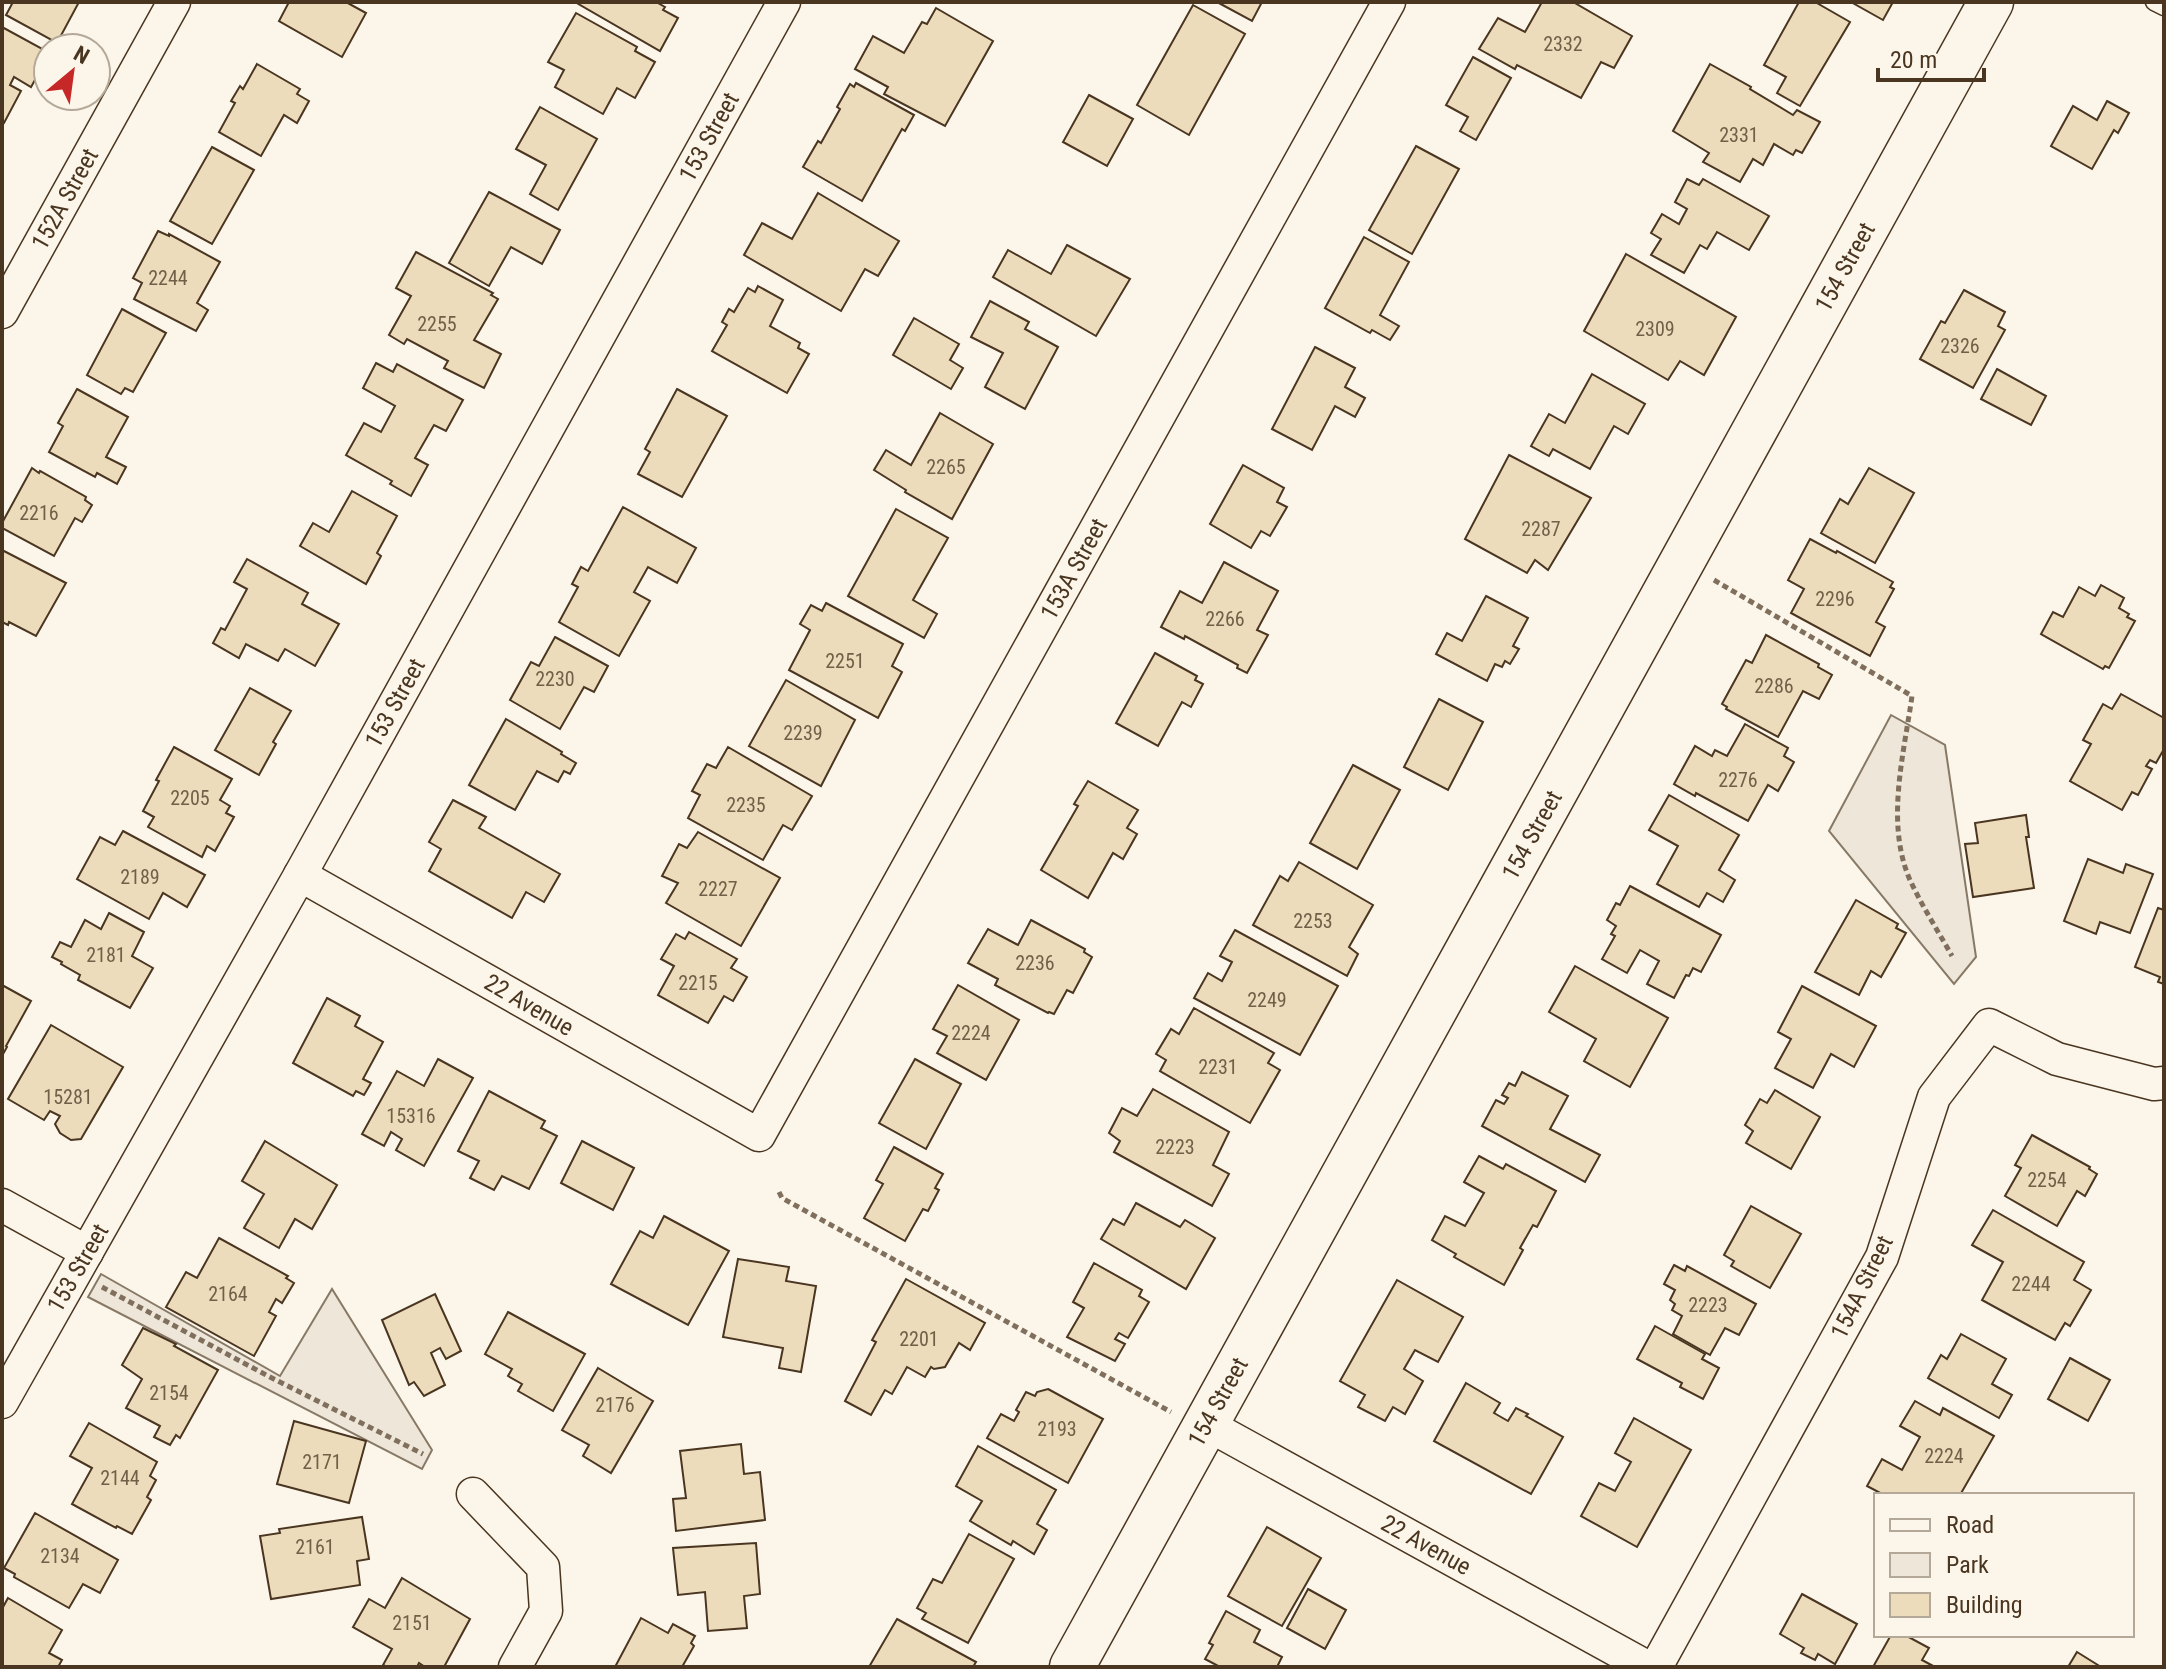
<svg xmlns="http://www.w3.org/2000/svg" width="2166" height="1669" font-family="'Roboto Condensed',sans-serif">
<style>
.green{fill:#ede6d9;stroke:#887966;stroke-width:2}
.building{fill:#ecdcbc;stroke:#4a3520;stroke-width:2}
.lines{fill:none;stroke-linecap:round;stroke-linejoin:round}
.lane-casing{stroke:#4a3520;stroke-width:19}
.street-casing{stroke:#4a3520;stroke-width:35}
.secondary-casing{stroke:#4a3520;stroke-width:47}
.path{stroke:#7f6f5c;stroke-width:5;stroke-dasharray:6 4;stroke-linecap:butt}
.lane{stroke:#fbf6e9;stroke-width:16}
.street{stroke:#fbf6e9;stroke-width:32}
.secondary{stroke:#fbf6e9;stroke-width:44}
.labels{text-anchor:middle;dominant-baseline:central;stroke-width:6;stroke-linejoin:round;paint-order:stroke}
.number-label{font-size:20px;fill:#725f47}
.street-label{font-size:24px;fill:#4a3520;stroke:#fbf6e9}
</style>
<rect width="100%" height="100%" fill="#fbf6e9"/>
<g class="green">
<polygon points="1891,715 1945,745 1976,957 1954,984 1829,831"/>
<polygon points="101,1274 280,1376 332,1289 432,1450 422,1469 88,1297"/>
</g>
<g class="building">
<polygon points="13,2 79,2 57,43 6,15"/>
<polygon points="289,2 346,2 366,13 342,57 279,21"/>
<polygon points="575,2 656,2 665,7 663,10 678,18 660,51"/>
<polygon points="1217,2 1262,2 1252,21"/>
<polygon points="1542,2 1573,2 1632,36 1614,68 1601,62 1581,98 1517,65 1515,69 1479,49 1498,18 1525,32"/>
<polygon points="1799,2 1815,2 1850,22 1800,106 1777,93 1786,77 1764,65"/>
<polygon points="1851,2 1893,2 1883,20"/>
<polygon points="1193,5 1245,34 1189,135 1137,105"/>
<polygon points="936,8 993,41 945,126 884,94 888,87 855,69 873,36 904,53 922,22 927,24"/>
<polygon points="576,13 637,47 635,51 655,62 635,98 617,88 603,114 555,87 564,70 548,62"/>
<polygon points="2,27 48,52 48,57 31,87 14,77 10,85 21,91 4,123 2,122"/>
<polygon points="1473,57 1511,78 1476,140 1460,131 1468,117 1446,105"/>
<polygon points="257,64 300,89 297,94 309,101 297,123 284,115 261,156 219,132 235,103 231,101 240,86 243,89"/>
<polygon points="1710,64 1751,87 1750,89 1793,115 1797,110 1820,122 1802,153 1796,150 1793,155 1774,144 1763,165 1753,159 1740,182 1703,162 1709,153 1673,131"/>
<polygon points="856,83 914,115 905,131 902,129 862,201 803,167 818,141 821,143 840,109 837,107 850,84 854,87"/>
<polygon points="1089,95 1133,119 1107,166 1063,142"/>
<polygon points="2107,101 2129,113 2118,133 2114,130 2092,169 2051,146 2073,106 2097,120"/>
<polygon points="540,107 597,139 558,210 530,194 546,165 516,149"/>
<polygon points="1416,146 1459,169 1412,254 1369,230"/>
<polygon points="212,147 254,170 212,244 170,221"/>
<polygon points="1687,179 1699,185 1703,179 1769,216 1749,250 1717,232 1707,249 1700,245 1684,273 1651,255 1661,239 1651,233 1662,214 1679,224 1687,209 1675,202"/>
<polygon points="489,192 560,230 542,264 511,247 489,286 449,263"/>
<polygon points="818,193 899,241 878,276 865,269 841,311 744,255 762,223 792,239"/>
<polygon points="158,231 169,236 169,234 220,262 197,303 208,310 196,331 134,299 142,283 133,278"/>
<polygon points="1364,237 1409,262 1380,315 1399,326 1390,340 1372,330 1370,333 1325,308"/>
<polygon points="1067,245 1130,279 1096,336 993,277 1008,250 1051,274"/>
<polygon points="416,252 493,293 491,295 498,299 474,340 501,354 484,388 444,368 448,361 407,339 404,344 389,335 411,296 396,288"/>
<polygon points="1626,254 1736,317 1704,375 1680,361 1668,380 1584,331"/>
<polygon points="758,286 783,300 770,326 800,343 798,348 809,354 787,393 712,351 727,325 722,322 729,309 734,312 748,288 755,292"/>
<polygon points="1964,290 2005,312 1998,326 2005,330 1973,388 1920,359 1941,321 1945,323"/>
<polygon points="990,301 1029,322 1025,329 1058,347 1025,409 985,387 1003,353 971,337"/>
<polygon points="122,309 166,333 133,392 125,388 121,394 87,375"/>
<polygon points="914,318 959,344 950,360 963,368 951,389 893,355"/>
<polygon points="1315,347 1355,368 1345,387 1365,398 1355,417 1335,406 1312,450 1272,429"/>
<polygon points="376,363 393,372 397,364 463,400 446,431 434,425 415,458 428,465 411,496 390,484 392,481 346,455 364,423 381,432 395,406 363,388"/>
<polygon points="1997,369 2046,396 2031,425 1981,399"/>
<polygon points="1592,374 1645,404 1628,434 1614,426 1590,469 1553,449 1549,456 1531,446 1549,414 1565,423"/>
<polygon points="77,389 128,417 106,457 126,467 117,484 97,473 95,477 49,452 63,426 58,423"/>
<polygon points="677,389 727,416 682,497 638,474 650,452 645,449"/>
<polygon points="940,413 993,444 952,519 905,492 906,490 874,470 886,450 911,465"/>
<polygon points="1509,455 1591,498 1548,570 1535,560 1527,573 1465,539"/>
<polygon points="1243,465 1284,488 1277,502 1287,507 1270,536 1261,531 1251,548 1210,524"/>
<polygon points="32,468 39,473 40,471 86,497 85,500 92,505 82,522 75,518 54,556 2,528 2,523"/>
<polygon points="1869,468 1914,493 1875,563 1821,533 1840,499 1848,504"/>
<polygon points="352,491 397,516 377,553 381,556 366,584 300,546 313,523 329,532"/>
<polygon points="623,507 696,548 677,583 648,567 634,592 650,601 619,656 559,622 578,587 572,584 581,567 588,571"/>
<polygon points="896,509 948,538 913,600 937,614 924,638 848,596"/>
<polygon points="1810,539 1836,553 1837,551 1893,582 1890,587 1894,589 1876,622 1885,627 1870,656 1791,613 1804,589 1788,580"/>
<polygon points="2,550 66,583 36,636 9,622 8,625 2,622"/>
<polygon points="247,559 308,593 302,604 339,624 315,666 285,649 278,661 246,644 239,658 213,643 221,628 225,630 247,589 234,582"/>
<polygon points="1224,562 1278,591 1257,630 1268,635 1247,673 1237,668 1238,665 1185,636 1184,639 1161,627 1180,591 1202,603"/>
<polygon points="2101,585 2124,598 2119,608 2129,614 2127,617 2135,621 2109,668 2105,666 2103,669 2041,634 2053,612 2063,617 2079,587 2095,596"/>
<polygon points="1486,596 1528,618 1513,646 1519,649 1510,664 1505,661 1502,667 1495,664 1487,681 1436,654 1447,633 1462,641"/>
<polygon points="826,603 903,644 892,666 902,672 878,718 789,670 810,630 800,624 811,605 822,611"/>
<polygon points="1766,635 1819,664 1818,667 1832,675 1819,699 1803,691 1778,737 1726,709 1727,707 1722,704 1746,660 1752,663"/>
<polygon points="555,637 608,666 594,692 584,687 560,729 510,700 531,662 539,666"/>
<polygon points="1155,653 1197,676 1195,680 1203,684 1191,707 1182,702 1158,746 1116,723"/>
<polygon points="786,680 855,720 821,786 749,746"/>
<polygon points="250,688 291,711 273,742 276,744 259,775 215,750"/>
<polygon points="2121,694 2164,718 2164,749 2156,763 2150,760 2146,766 2152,769 2138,795 2132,792 2122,810 2070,781 2091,744 2083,740 2103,704 2112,709"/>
<polygon points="1439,699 1483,722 1448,790 1404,767"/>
<polygon points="506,719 562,752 561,754 576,763 570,774 564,771 558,782 537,771 515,810 469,785"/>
<polygon points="1745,724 1788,748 1784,756 1794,762 1778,791 1768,785 1748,821 1696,793 1695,796 1674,784 1695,746 1712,756 1715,750 1727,756"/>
<polygon points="174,747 232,779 220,800 230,806 226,813 234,817 215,851 207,846 202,857 148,827 154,817 143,811 159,781 156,780"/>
<polygon points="728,747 812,796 792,830 783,825 763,860 688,818 700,795 692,791 707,764 716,768"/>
<polygon points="1353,765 1400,790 1357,869 1310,843"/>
<polygon points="1088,781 1138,810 1127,828 1137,834 1123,859 1113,853 1088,898 1041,870 1078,806 1074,804"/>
<polygon points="1669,795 1739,835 1719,870 1735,880 1723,902 1707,893 1699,907 1657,884 1678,846 1649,830"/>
<polygon points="453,800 486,817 479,828 560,874 544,902 526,892 512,918 429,871 441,849 429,842"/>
<polygon points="2026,815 2029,837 2026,837 2034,888 1973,897 1965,844 1978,843 1975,823"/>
<polygon points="123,831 205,875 187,907 163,893 149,919 77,879 100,837 115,845"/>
<polygon points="698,832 780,878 741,946 666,903 678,883 662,876 679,844 687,848"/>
<polygon points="2088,859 2123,873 2126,864 2153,874 2130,933 2100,922 2096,934 2064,921"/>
<polygon points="1299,862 1373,905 1349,947 1358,954 1347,976 1253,925 1280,876 1288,881"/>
<polygon points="1630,886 1721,935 1701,972 1693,968 1689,976 1686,975 1674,998 1647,984 1659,961 1640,950 1627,973 1602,959 1615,936 1611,934 1616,926 1607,920 1616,903 1620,905"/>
<polygon points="1856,900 1898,924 1896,928 1906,933 1881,977 1871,971 1859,995 1815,972"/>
<polygon points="2158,908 2164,910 2164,984 2158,982 2160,977 2135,967"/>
<polygon points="109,913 144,932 132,956 153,968 130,1008 78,980 80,975 61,964 62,962 52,957 60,942 71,947 85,920 101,929"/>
<polygon points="1031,920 1085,949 1084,952 1092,957 1073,993 1067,990 1054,1014 1049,1012 1048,1013 995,985 998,979 968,963 988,929 1018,945"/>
<polygon points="1235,930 1338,986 1300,1055 1194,998 1208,973 1222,981 1232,962 1220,956"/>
<polygon points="689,932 737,959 731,968 747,977 733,1001 724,996 708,1023 658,995 674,966 661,959 676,934 685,939"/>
<polygon points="1575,966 1668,1018 1630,1087 1584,1061 1596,1039 1549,1012"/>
<polygon points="2,985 31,1001 6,1046 7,1047 2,1056"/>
<polygon points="958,985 1019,1020 986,1080 937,1053 947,1036 933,1029"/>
<polygon points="1802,986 1876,1026 1854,1067 1831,1054 1813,1088 1775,1068 1791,1039 1778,1032"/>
<polygon points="327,998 360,1016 355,1026 383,1042 363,1079 371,1083 364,1095 356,1091 353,1096 293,1063"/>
<polygon points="1194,1008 1274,1053 1268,1063 1280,1070 1250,1123 1160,1071 1166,1060 1156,1054 1171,1029 1179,1034"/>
<polygon points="51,1025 123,1067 81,1139 71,1140 60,1133 55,1124 60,1116 50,1111 44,1120 8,1099"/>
<polygon points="438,1059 473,1078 424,1166 396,1150 402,1139 391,1132 384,1146 362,1134 397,1071 424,1086"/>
<polygon points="915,1059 961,1084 926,1149 879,1123"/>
<polygon points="1522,1072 1568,1096 1550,1129 1600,1155 1585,1182 1482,1126 1496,1100 1504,1104 1508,1098 1502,1095 1509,1083 1515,1086"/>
<polygon points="1153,1089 1229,1132 1213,1165 1229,1174 1212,1206 1114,1152 1120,1141 1109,1133 1122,1108 1137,1116"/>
<polygon points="1775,1090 1820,1117 1791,1169 1746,1143 1753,1131 1745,1125 1760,1099 1767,1103"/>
<polygon points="489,1091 545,1121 541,1128 557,1136 529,1189 502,1176 494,1190 470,1178 479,1161 458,1151"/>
<polygon points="2032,1135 2090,1167 2089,1169 2097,1174 2085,1196 2077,1191 2057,1226 2005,1196 2021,1168 2015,1165"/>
<polygon points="265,1141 337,1185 312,1229 295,1219 279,1248 244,1228 264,1194 242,1181"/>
<polygon points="582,1141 634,1168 613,1210 561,1183"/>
<polygon points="894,1147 943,1174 935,1188 939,1190 928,1211 923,1209 905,1241 864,1218 883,1184 876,1180"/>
<polygon points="1479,1156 1503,1169 1506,1164 1556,1191 1537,1227 1533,1225 1520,1248 1523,1250 1504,1285 1454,1257 1456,1254 1432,1240 1445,1216 1465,1226 1484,1193 1464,1182"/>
<polygon points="1136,1203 1180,1227 1185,1220 1215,1238 1186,1289 1101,1239 1113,1219 1124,1225"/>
<polygon points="1751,1206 1801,1234 1770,1288 1731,1266 1734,1261 1724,1255"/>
<polygon points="1993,1210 2084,1262 2074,1280 2091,1290 2070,1326 2065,1323 2055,1340 1982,1300 2003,1262 1972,1245"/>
<polygon points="664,1216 729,1251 688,1325 611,1284 640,1231 653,1238"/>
<polygon points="219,1238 288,1276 286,1278 294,1283 282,1303 276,1299 269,1312 276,1316 254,1356 166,1307 186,1272 197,1278"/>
<polygon points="738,1259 789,1267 786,1281 816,1286 801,1372 779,1368 783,1348 723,1337"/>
<polygon points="1094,1263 1142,1290 1139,1296 1149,1302 1128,1338 1119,1333 1115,1339 1125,1344 1115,1361 1067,1337 1084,1308 1073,1302"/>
<polygon points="1674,1265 1685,1271 1687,1266 1756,1304 1739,1335 1725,1328 1710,1355 1673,1334 1682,1316 1672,1310 1675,1304 1670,1300 1675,1290 1664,1284"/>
<polygon points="906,1279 985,1323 970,1350 959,1343 945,1367 934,1369 931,1367 925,1377 907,1367 892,1394 885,1390 871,1415 845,1401 876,1342 872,1340"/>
<polygon points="1397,1280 1463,1317 1438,1362 1415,1350 1404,1369 1423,1381 1405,1414 1393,1407 1385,1421 1358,1407 1365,1395 1340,1381"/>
<polygon points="435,1294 461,1351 446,1359 440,1348 431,1353 445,1385 424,1396 414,1382 409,1385 382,1320"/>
<polygon points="508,1312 585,1354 553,1411 518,1391 522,1384 508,1376 512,1369 485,1354"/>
<polygon points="1655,1326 1705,1354 1702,1359 1719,1368 1703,1399 1680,1387 1682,1383 1637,1359"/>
<polygon points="143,1328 176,1344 174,1346 218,1370 180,1438 176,1435 170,1445 154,1437 160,1426 126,1408 142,1379 122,1365"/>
<polygon points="1961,1334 2006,1359 1992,1384 2012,1395 1999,1418 1928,1378 1941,1355 1947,1359"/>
<polygon points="2070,1358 2110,1380 2088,1421 2048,1399"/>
<polygon points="598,1368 653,1401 611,1473 583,1456 589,1445 562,1430"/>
<polygon points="1466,1383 1500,1403 1494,1413 1508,1421 1516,1408 1528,1414 1526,1416 1563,1437 1531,1494 1434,1441"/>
<polygon points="1048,1389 1103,1419 1068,1483 987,1438 1001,1414 1014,1421 1019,1412 1016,1410 1026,1392 1035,1396 1037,1392"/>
<polygon points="1915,1401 1940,1415 1943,1408 1994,1436 1960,1495 1884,1495 1867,1486 1882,1459 1902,1470 1920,1437 1900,1426"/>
<polygon points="1634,1418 1691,1450 1637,1547 1581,1516 1599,1483 1615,1491 1631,1462 1615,1453"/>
<polygon points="294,1421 366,1441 349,1503 277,1484"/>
<polygon points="89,1423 157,1462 150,1476 156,1480 147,1497 151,1500 132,1534 117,1526 116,1528 72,1504 92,1468 70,1456"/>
<polygon points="741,1444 744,1474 760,1472 765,1520 676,1531 673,1499 686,1498 680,1451"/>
<polygon points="978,1446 1056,1490 1037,1524 1047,1530 1034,1554 1013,1541 1011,1545 970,1521 982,1501 956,1486"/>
<polygon points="35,1513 118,1560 100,1593 83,1584 69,1608 14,1577 15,1574 4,1568"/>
<polygon points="362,1517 369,1559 357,1561 360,1585 271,1599 260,1536 280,1533 279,1529"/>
<polygon points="1267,1527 1321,1558 1282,1626 1228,1596"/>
<polygon points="969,1534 1014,1559 968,1643 922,1619 926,1613 917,1608 933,1579 942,1583"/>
<polygon points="756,1543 760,1594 744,1596 747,1628 708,1631 705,1592 678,1595 673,1548"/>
<polygon points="402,1578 470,1619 444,1667 425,1667 419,1663 417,1667 387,1667 383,1665 392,1649 353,1627 369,1599 385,1608"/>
<polygon points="1308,1589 1346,1610 1325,1649 1287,1628"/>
<polygon points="1802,1594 1857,1624 1835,1664 1818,1654 1815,1660 1801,1653 1804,1648 1780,1634"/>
<polygon points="8,1598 62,1630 49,1653 62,1660 58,1667 2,1667 2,1609"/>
<polygon points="1226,1611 1260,1630 1254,1642 1282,1657 1277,1667 1220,1667 1205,1659 1213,1645 1209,1643"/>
<polygon points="641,1618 668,1633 673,1624 695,1636 691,1643 694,1646 682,1667 615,1667"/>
<polygon points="897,1619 976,1662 973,1667 869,1667"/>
<polygon points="1891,1635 1905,1635 1929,1648 1922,1660 1935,1667 1873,1667"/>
<polygon points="2077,1652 2101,1667 2068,1667"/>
</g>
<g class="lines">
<g class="lane-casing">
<polyline id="lane" points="2154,2 2164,7"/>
</g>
<g class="street-casing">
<g id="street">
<polyline points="2,312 174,2"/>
<polyline points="300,875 759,1135 1389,2"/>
<polyline points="2,1205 87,1252"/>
<polyline points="2,1402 300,875 784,2"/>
<polyline points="1206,1424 1647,1667"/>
<polyline points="473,1494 543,1567 546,1611 515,1667"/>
<polyline points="1656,1667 1882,1257 1934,1097 1989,1025 2057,1059 2154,1084 2164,1083"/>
</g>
</g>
<g class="secondary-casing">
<polyline id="secondary" points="1072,1667 1991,2"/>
</g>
<g class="path">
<path d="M1714,580L1912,696C1904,754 1885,823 1910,880C1922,906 1938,931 1952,956"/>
<polyline points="779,1192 782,1198 1171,1412"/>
<polyline points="102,1287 268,1376 423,1454"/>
</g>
<use href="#lane" class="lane"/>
<use href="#street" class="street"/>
<use href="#secondary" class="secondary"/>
</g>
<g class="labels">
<g class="number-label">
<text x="1563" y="44">2332</text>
<text x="1739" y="135">2331</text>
<text x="168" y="278">2244</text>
<text x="437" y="324">2255</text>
<text x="1655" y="329">2309</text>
<text x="1960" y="346">2326</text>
<text x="946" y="467">2265</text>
<text x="39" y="513">2216</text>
<text x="1541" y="529">2287</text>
<text x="1835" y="599">2296</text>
<text x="1225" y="619">2266</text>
<text x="845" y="661">2251</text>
<text x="555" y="679">2230</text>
<text x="1774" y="686">2286</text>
<text x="803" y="733">2239</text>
<text x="1738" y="780">2276</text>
<text x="190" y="798">2205</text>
<text x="746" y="805">2235</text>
<text x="140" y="877">2189</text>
<text x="718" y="889">2227</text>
<text x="1313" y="921">2253</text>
<text x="106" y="955">2181</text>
<text x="1035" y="963">2236</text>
<text x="698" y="983">2215</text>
<text x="1267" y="1000">2249</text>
<text x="971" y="1033">2224</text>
<text x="1218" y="1067">2231</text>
<text x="68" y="1097">15281</text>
<text x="411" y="1116">15316</text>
<text x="1175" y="1147">2223</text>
<text x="2047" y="1180">2254</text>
<text x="2031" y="1284">2244</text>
<text x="228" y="1294">2164</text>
<text x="1708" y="1305">2223</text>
<text x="919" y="1339">2201</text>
<text x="169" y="1393">2154</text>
<text x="615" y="1405">2176</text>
<text x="1057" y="1429">2193</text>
<text x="1944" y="1456">2224</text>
<text x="322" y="1462">2171</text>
<text x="120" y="1478">2144</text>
<text x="315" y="1547">2161</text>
<text x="60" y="1556">2134</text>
<text x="412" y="1623">2151</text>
</g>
<g class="street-label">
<text transform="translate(709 137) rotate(-61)">153 Street</text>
<text transform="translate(65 199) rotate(-61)">152A Street</text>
<text transform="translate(1845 267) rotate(-61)">154 Street</text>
<text transform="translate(1074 569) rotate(-61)">153A Street</text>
<text transform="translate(395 703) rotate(-61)">153 Street</text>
<text transform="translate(1532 835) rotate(-61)">154 Street</text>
<text transform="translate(529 1005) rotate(30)">22 Avenue</text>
<text transform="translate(78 1268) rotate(-60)">153 Street</text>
<text transform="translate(1862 1287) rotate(-64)">154A Street</text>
<text transform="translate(1218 1402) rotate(-61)">154 Street</text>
<text transform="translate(1426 1545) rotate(29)">22 Avenue</text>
</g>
</g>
<rect width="2166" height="1669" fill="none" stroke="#4a3520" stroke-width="8"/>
<rect x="1874" y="1493" width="260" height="144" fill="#fbf6e9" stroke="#b4a999" stroke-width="2"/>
<rect x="1890" y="1519" width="40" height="12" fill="#fbf6e9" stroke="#b4a999" stroke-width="2"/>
<text x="1946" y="1533" font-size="24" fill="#4a3520">Road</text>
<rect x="1890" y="1553" width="40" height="24" fill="#ede6d9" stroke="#b4a999" stroke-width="2"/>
<text x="1946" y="1573" font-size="24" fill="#4a3520">Park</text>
<rect x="1890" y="1593" width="40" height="24" fill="#ecdcbc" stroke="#b4a999" stroke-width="2"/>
<text x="1946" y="1613" font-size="24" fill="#4a3520">Building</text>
<g transform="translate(72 72) rotate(29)"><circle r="38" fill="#fbf6e9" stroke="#b4a999" stroke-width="2"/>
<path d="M0-6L14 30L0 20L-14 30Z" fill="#c62828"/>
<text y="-12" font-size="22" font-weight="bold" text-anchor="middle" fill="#4a3520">N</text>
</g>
<path d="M1878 68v12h106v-12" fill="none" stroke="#4a3520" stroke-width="4"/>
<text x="1890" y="68" font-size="24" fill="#4a3520" stroke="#fbf6e9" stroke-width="6" paint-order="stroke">20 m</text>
</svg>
